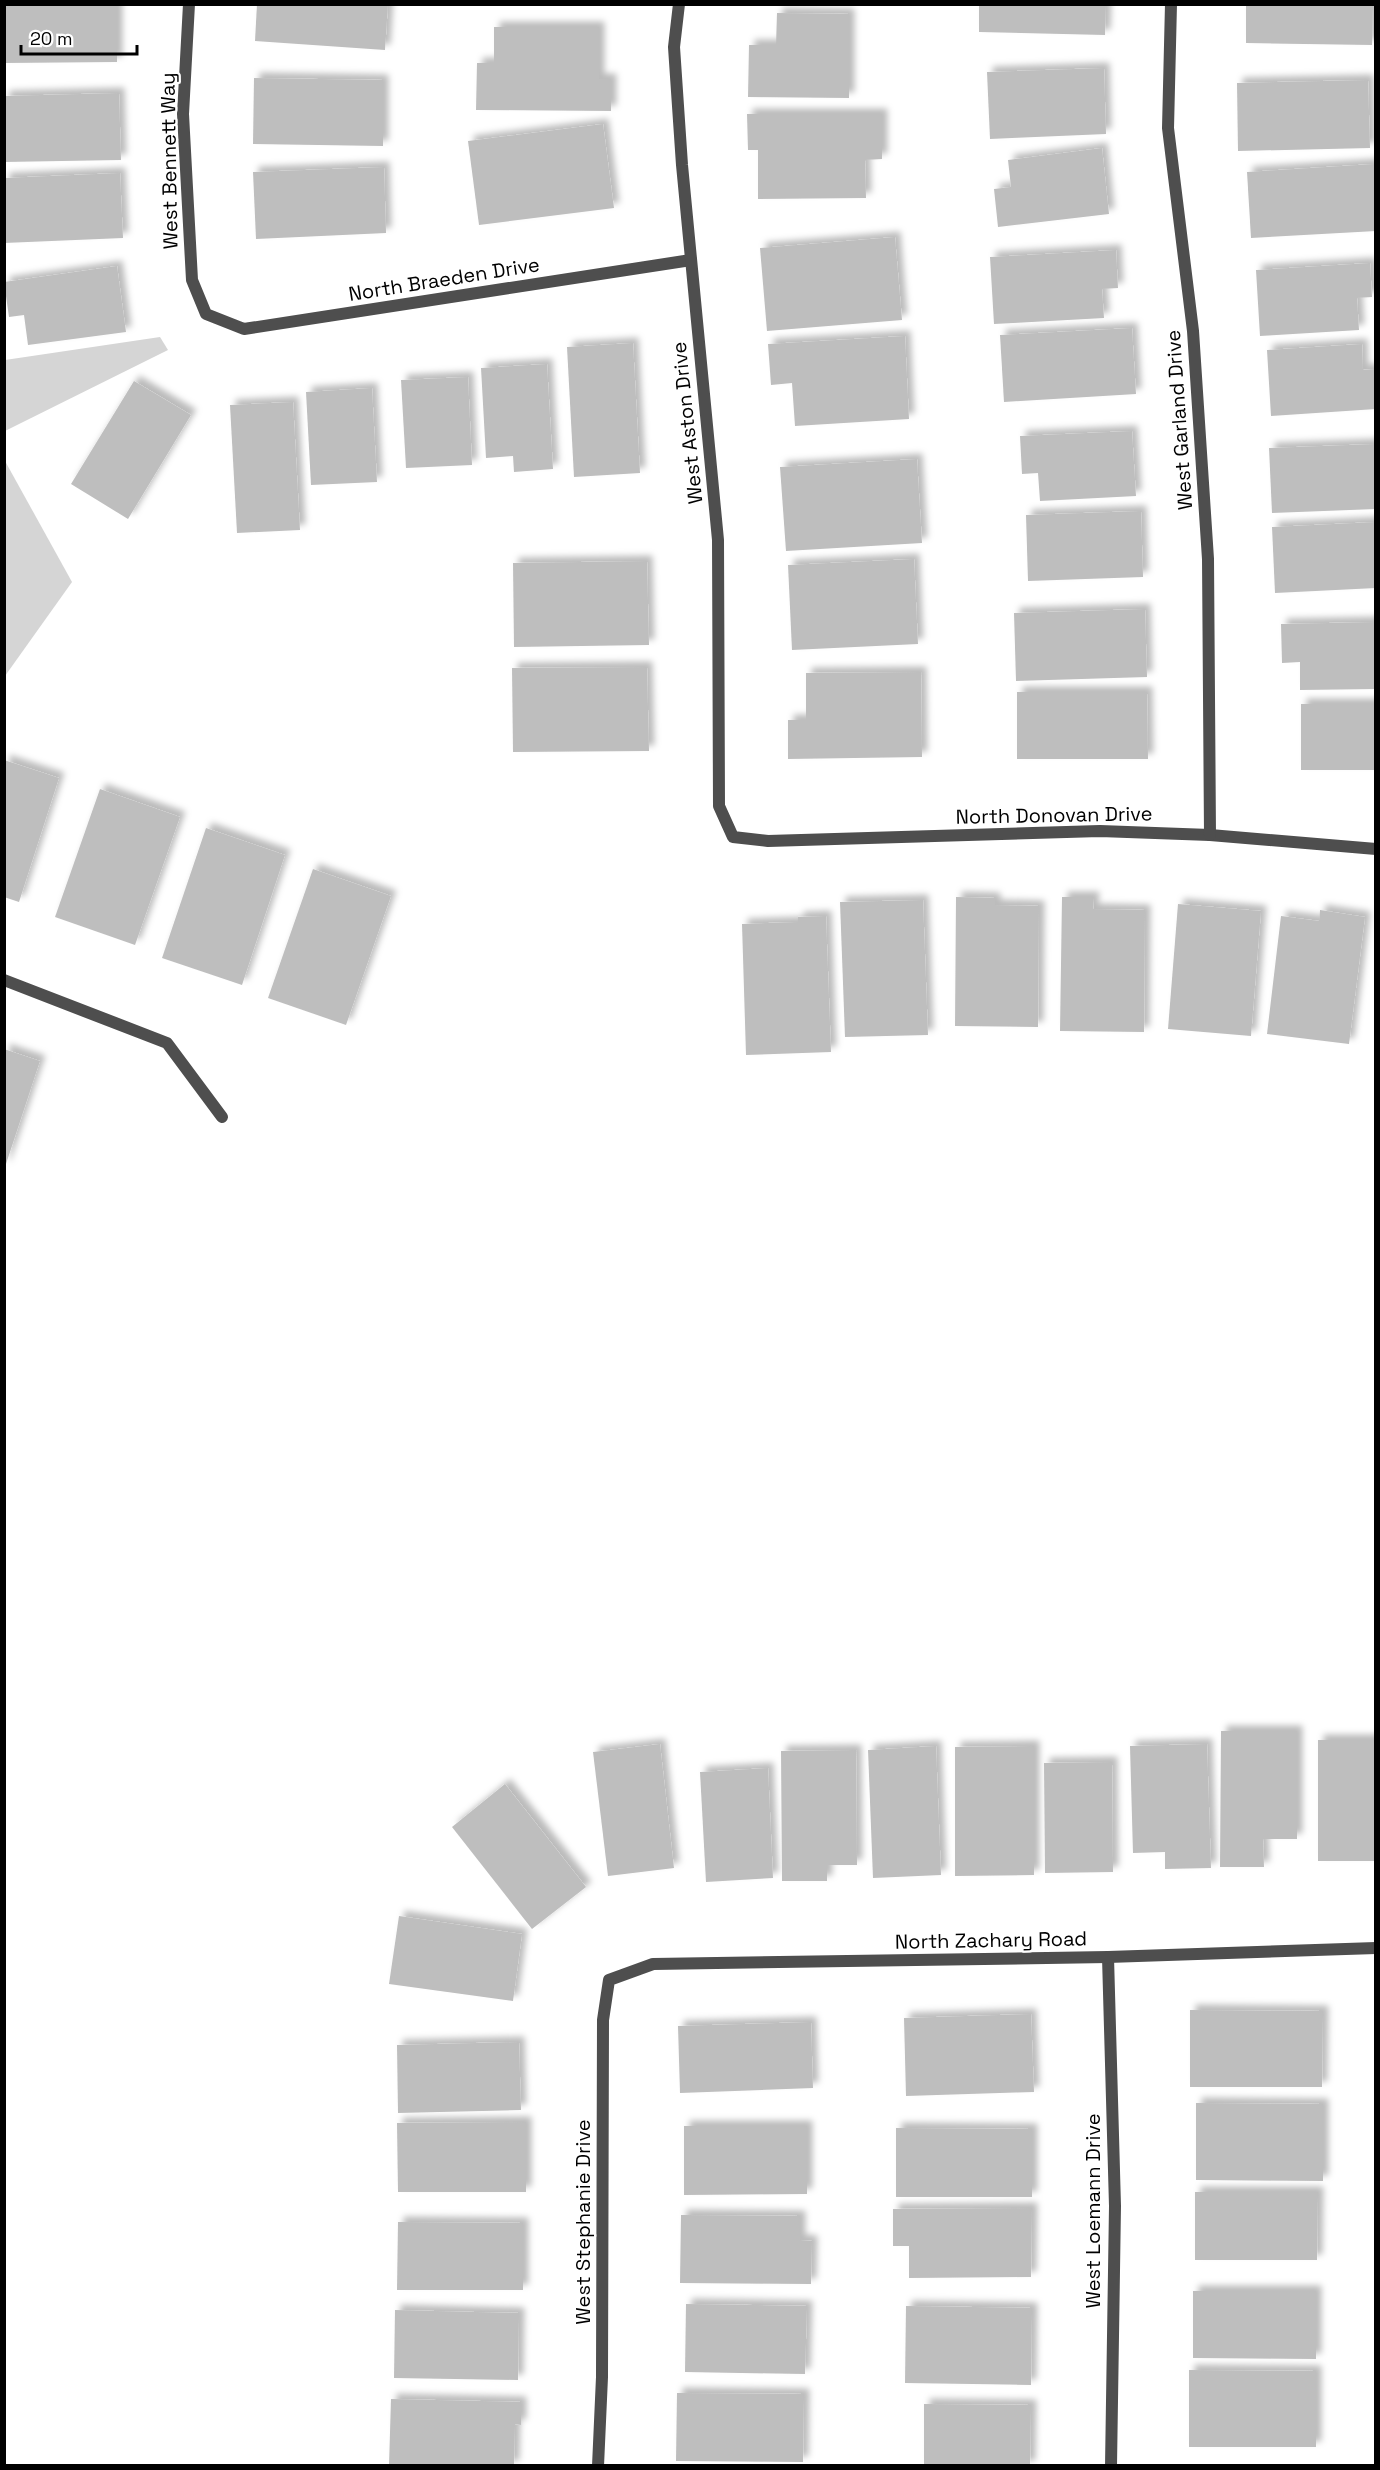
<svg xmlns="http://www.w3.org/2000/svg" width="1380" height="2470" font-family="'Space Grotesk',sans-serif">
<style>
.green{fill:#d5d5d5}
.building{fill:#bebebe;filter:url(#shadow)}
.lines{fill:none;stroke-linecap:round;stroke-linejoin:round}
.minor{stroke:#4e4e4e;stroke-width:12}
.labels{text-anchor:middle;dominant-baseline:central;stroke-width:4.5;stroke-linejoin:round;paint-order:stroke}
.street-label{font-size:20px;fill:#000;stroke:#fff}
</style>
<defs>
<filter id="shadow"><feDropShadow dx="5.5" dy="-5.5" stdDeviation="3" flood-color="#0004"/></filter>
</defs>
<rect width="100%" height="100%" fill="#fff"/>
<g class="green">
<polygon points="160,337 168,350 5,431 5,360"/>
<polygon points="5,461 72,582 5,676 4,676"/>
</g>
<g class="building">
<polygon points="4,4 117,4 117,62 4,63"/>
<polygon points="257,4 388,4 385,50 255,41"/>
<polygon points="979,4 1106,4 1105,35 979,32"/>
<polygon points="1246,4 1373,4 1372,45 1246,43"/>
<polygon points="777,13 849,14 849,98 748,97 749,45 776,45"/>
<polygon points="494,27 599,27 599,79 611,79 611,111 476,110 477,63 494,63"/>
<polygon points="1104,68 1106,134 990,139 987,72"/>
<polygon points="254,78 383,80 383,146 253,144"/>
<polygon points="1368,80 1370,148 1238,151 1237,83"/>
<polygon points="119,93 121,160 4,162 4,96"/>
<polygon points="747,114 882,114 882,159 865,160 866,198 758,199 758,150 748,150"/>
<polygon points="603,124 614,208 479,225 468,141"/>
<polygon points="1102,148 1109,214 998,227 994,189 1011,187 1008,160"/>
<polygon points="1374,164 1376,231 1251,238 1247,172"/>
<polygon points="384,167 386,233 256,239 253,172"/>
<polygon points="120,173 123,238 4,243 4,178"/>
<polygon points="895,237 902,320 767,331 760,248"/>
<polygon points="1116,250 1118,288 1102,289 1104,318 994,324 990,257"/>
<polygon points="1370,263 1372,297 1357,298 1359,330 1260,336 1256,270"/>
<polygon points="117,266 126,332 28,345 24,315 9,317 4,282"/>
<polygon points="1132,328 1136,394 1004,402 1000,335"/>
<polygon points="905,336 909,419 795,426 792,383 771,385 768,344"/>
<polygon points="633,343 640,473 574,477 567,347"/>
<polygon points="1362,344 1363,370 1376,369 1376,409 1271,416 1267,350"/>
<polygon points="547,364 553,469 514,472 513,456 486,458 481,368"/>
<polygon points="468,377 472,465 406,468 401,380"/>
<polygon points="134,381 191,415 128,519 71,484"/>
<polygon points="372,388 377,482 311,485 306,392"/>
<polygon points="293,402 300,530 237,533 230,405"/>
<polygon points="1132,431 1136,496 1040,501 1038,473 1022,474 1020,436"/>
<polygon points="1376,444 1376,509 1272,513 1269,448"/>
<polygon points="917,459 922,543 786,551 780,467"/>
<polygon points="1141,511 1143,577 1028,581 1026,515"/>
<polygon points="1376,522 1376,588 1275,593 1272,527"/>
<polygon points="914,559 918,644 792,650 788,565"/>
<polygon points="647,561 649,645 514,647 513,563"/>
<polygon points="1145,609 1147,677 1016,681 1014,613"/>
<polygon points="1376,622 1376,689 1300,690 1300,662 1282,663 1281,624"/>
<polygon points="647,667 649,751 513,752 512,668"/>
<polygon points="921,672 922,757 788,759 788,720 806,720 806,673"/>
<polygon points="1017,692 1147,692 1148,759 1017,759"/>
<rect x="1301" y="704" width="75" height="66"/>
<polygon points="4,760 59,778 19,902 4,897"/>
<polygon points="100,789 180,817 135,945 55,917"/>
<polygon points="206,828 285,855 242,985 162,958"/>
<polygon points="313,869 391,896 346,1025 268,998"/>
<polygon points="956,897 995,898 995,905 1039,906 1038,1027 955,1026"/>
<polygon points="1062,897 1094,897 1093,909 1145,910 1144,1032 1060,1031"/>
<polygon points="923,900 928,1035 845,1037 840,902"/>
<polygon points="1178,904 1261,911 1251,1036 1168,1029"/>
<polygon points="1320,910 1365,917 1349,1044 1267,1034 1281,916 1319,921"/>
<polygon points="826,916 831,1052 746,1055 742,924 798,922 798,917"/>
<polygon points="4,1049 40,1061 5,1167 4,1167"/>
<polygon points="1221,1731 1297,1731 1297,1839 1263,1839 1264,1867 1220,1867"/>
<rect x="1318" y="1740" width="58" height="121"/>
<polygon points="660,1744 674,1868 608,1876 593,1752"/>
<polygon points="1207,1744 1211,1868 1165,1869 1165,1852 1133,1853 1130,1746"/>
<polygon points="936,1746 941,1875 873,1878 868,1750"/>
<polygon points="1034,1746 1034,1875 955,1876 955,1747"/>
<polygon points="856,1750 857,1865 827,1865 827,1881 782,1881 781,1751"/>
<polygon points="1112,1762 1113,1872 1045,1873 1044,1763"/>
<polygon points="768,1768 773,1878 706,1882 700,1772"/>
<polygon points="505,1784 586,1887 532,1929 452,1827"/>
<polygon points="399,1916 522,1934 513,2001 389,1984"/>
<polygon points="1190,2010 1323,2011 1322,2087 1190,2087"/>
<polygon points="1031,2014 1034,2092 906,2096 904,2018"/>
<polygon points="811,2022 813,2088 680,2093 678,2026"/>
<polygon points="519,2042 521,2110 398,2113 397,2045"/>
<polygon points="1196,2103 1323,2104 1323,2181 1196,2180"/>
<polygon points="526,2122 526,2192 398,2192 397,2123"/>
<polygon points="684,2126 807,2126 807,2194 684,2195"/>
<polygon points="896,2128 1032,2129 1032,2197 896,2197"/>
<polygon points="1195,2192 1318,2192 1317,2260 1195,2260"/>
<polygon points="1032,2208 1031,2277 909,2278 909,2246 893,2246 893,2209"/>
<polygon points="681,2215 800,2216 800,2240 812,2241 811,2284 680,2283"/>
<polygon points="398,2222 523,2223 523,2290 397,2290"/>
<polygon points="1193,2291 1316,2291 1316,2359 1193,2358"/>
<polygon points="686,2304 807,2306 805,2374 685,2372"/>
<polygon points="906,2306 1032,2308 1031,2385 905,2383"/>
<polygon points="395,2310 519,2313 518,2380 394,2378"/>
<polygon points="1189,2370 1316,2371 1316,2447 1189,2447"/>
<polygon points="677,2393 804,2394 803,2462 676,2461"/>
<polygon points="391,2399 521,2402 521,2425 515,2424 514,2466 389,2466"/>
<polygon points="924,2404 1031,2405 1030,2466 924,2466"/>
</g>
<g class="lines">
<g class="minor">
<polyline points="189,4 183,114 192,280 206,314 244,329 691,260"/>
<polyline points="679,4 674,47 682,165 718,540 719,806 733,837 768,841 1100,831 1210,835 1376,849"/>
<polyline points="1171,4 1168,128 1193,331 1208,559 1210,835"/>
<polyline points="4,980 167,1043 222,1117"/>
<polyline points="1108,1957 1115,2206 1111,2466"/>
<polyline points="598,2466 602,2377 603,2020 609,1980 653,1964 1108,1957 1376,1948"/>
</g>
</g>
<g class="labels">
<g class="street-label">
<text transform="translate(169 161) rotate(-91)">West Bennett Way</text>
<text transform="translate(444 279) rotate(-9)">North Braeden Drive</text>
<text transform="translate(1179 420) rotate(-94)">West Garland Drive</text>
<text transform="translate(687 423) rotate(-96)">West Aston Drive</text>
<text transform="translate(1054 815) rotate(-1)">North Donovan Drive</text>
<text transform="translate(991 1940) rotate(-1)">North Zachary Road</text>
<text transform="translate(1093 2211) rotate(-90)">West Loemann Drive</text>
<text transform="translate(583 2222) rotate(-90)">West Stephanie Drive</text>
</g>
</g>
<rect width="1380" height="2470" fill="none" stroke="#000000" stroke-width="12"/>
<path d="M21 45v9h116v-9" fill="none" stroke="#000000" stroke-width="3"/>
<text x="30" y="45" font-size="18" fill="#000000" stroke="#ffffff" stroke-width="4.5" paint-order="stroke">20 m</text>
</svg>
